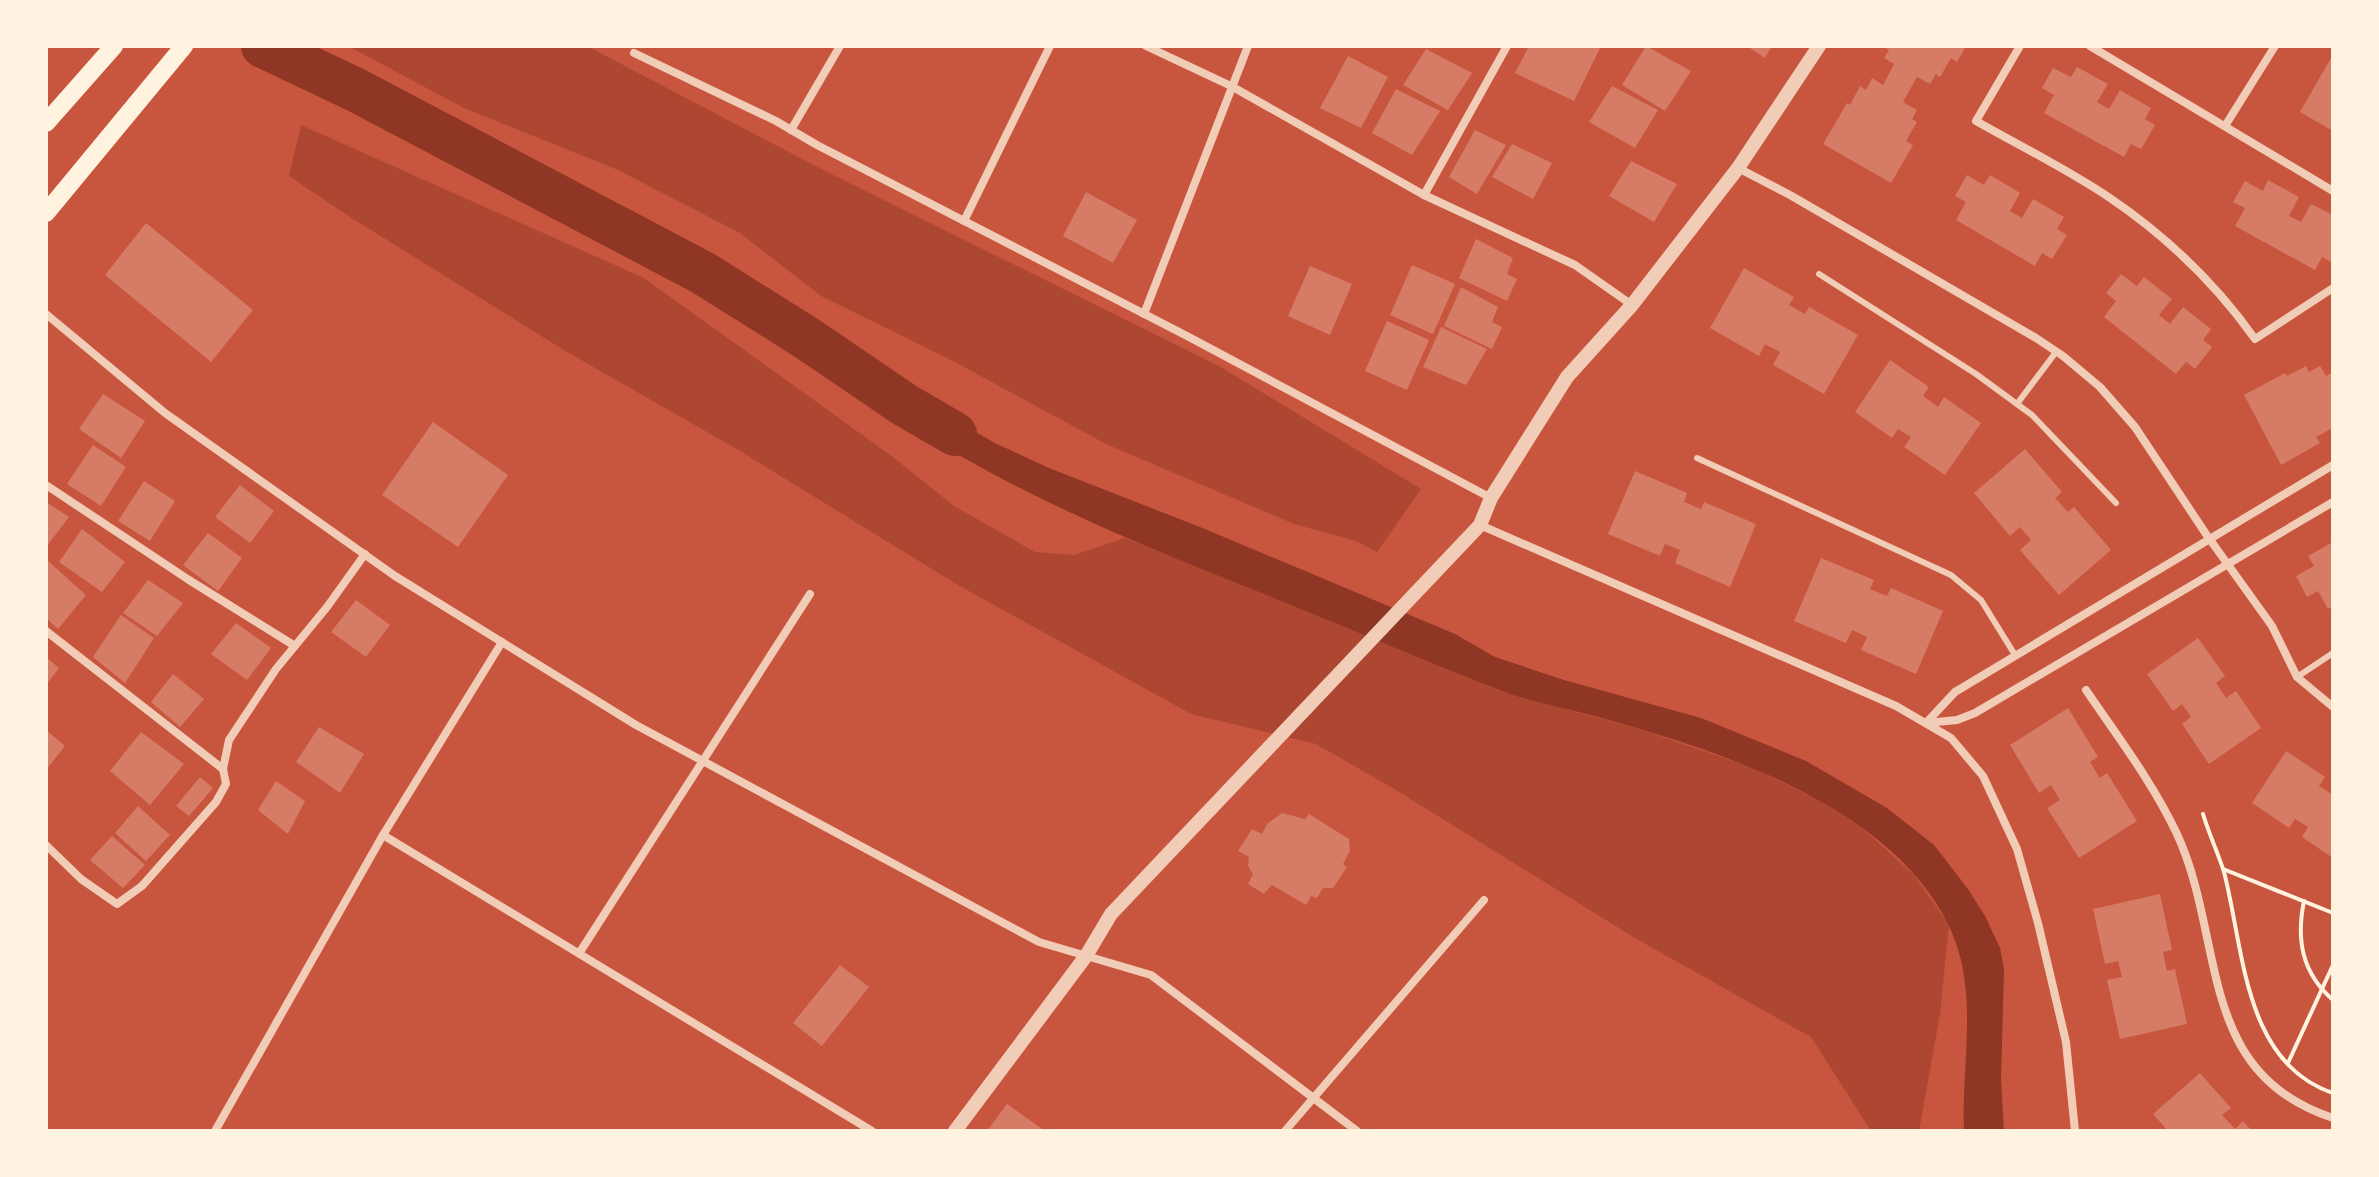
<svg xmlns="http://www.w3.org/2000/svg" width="2379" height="1177" font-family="Inter,sans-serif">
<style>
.green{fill:#ae4732}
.water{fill:#8f3625}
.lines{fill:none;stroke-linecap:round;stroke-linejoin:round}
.river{stroke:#8f3625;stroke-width:44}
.building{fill:#d67c66}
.path{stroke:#fff3e0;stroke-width:4}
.service{stroke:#f1ccb7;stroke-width:6}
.minor{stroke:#f1ccb7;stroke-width:8}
.tertiary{stroke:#f1ccb7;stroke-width:14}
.trunk{stroke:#fff3e0;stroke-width:18}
</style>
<rect width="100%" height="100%" fill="#c8553d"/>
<g class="green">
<polygon points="348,46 587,46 825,171 1219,366 1421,489 1377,552 1356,541 1294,524 1106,444 953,361 821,296 740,233 618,170 464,108"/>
<polygon points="301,125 644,278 893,457 954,506 1035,552 1074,555 1125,538 1439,664 1497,690 1642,730 1751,767 1819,800 1861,827 1914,875 1949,925 1940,1014 1919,1131 1871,1131 1811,1037 1635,938 1391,787 1316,744 1191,714 958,585 735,448 562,349 347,215 289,176"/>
</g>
<path class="water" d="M919,400L995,443L1049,468L1205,529L1455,634L1495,657L1564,680L1701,718L1806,761L1887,808L1934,845L1968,889L1985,916L2000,948L2004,969L2001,1080L2004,1131H1964C1961,1062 1980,991 1949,926C1890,804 1715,749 1594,716C1561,707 1526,701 1494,688C1419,658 1344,626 1269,596C1141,545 1023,498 906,423L905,405Z"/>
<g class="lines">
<polyline class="river" points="263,46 356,90 703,273 808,339 905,405 955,434"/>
</g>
<g class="building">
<polygon points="1529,46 1601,46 1574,101 1515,73"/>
<polygon points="1646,46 1691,71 1665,111 1622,85"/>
<polygon points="1747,46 1772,46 1765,58"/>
<polygon points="1882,46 1966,46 1957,62 1951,58 1940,77 1936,74 1930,84 1917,77 1903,102 1917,110 1912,119 1917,122 1906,141 1913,145 1891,183 1823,144 1847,103 1850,105 1860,86 1866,90 1872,78 1883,85 1894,64 1884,58 1889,50"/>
<polygon points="1426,49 1472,73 1448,110 1403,85"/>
<polygon points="1348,56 1388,77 1361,128 1320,108"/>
<polygon points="2331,58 2333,59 2333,131 2300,112"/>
<polygon points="2077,67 2108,84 2097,102 2109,109 2120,90 2151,108 2145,119 2155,125 2141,149 2131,144 2124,157 2044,113 2054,95 2042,88 2053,68 2071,77"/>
<polygon points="1612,86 1658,110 1635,148 1589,122"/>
<polygon points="1396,89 1440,111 1412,155 1372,133"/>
<polygon points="1475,130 1506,145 1477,194 1449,177"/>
<polygon points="1512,144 1552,163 1533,199 1492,177"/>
<polygon points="1631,161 1677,184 1654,222 1609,196"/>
<polygon points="1967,175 1984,185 1990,175 2020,193 2010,211 2022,218 2033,199 2064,217 2057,229 2067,235 2052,259 2042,253 2035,266 1956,220 1966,202 1955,196"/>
<polygon points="2268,180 2299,197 2289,216 2301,222 2311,204 2333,215 2333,263 2322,257 2315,270 2235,226 2245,208 2233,202 2245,181 2263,191"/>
<polygon points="1086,192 1137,220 1113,263 1063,236"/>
<polygon points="146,223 253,310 211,362 105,275"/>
<polygon points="1476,239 1513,258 1507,274 1517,279 1507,301 1459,278"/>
<polygon points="1412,265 1455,284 1433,334 1390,315"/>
<polygon points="1310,266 1352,284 1330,335 1288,316"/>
<polygon points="1744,268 1794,297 1789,305 1805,314 1809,307 1858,335 1824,394 1773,365 1780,352 1765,344 1759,356 1710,328"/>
<polygon points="2121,274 2137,286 2144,277 2172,299 2159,315 2170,324 2183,307 2211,329 2203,340 2212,347 2195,369 2186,362 2176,374 2104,317 2116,301 2106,293"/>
<polygon points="1461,287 1498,307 1492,322 1502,327 1492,349 1444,326"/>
<polygon points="1387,321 1429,340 1407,390 1365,371"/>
<polygon points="1441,327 1487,349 1466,385 1423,367"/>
<polygon points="1890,360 1929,387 1923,396 1938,407 1944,397 1981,423 1945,475 1904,447 1911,437 1898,429 1892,438 1855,412"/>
<polygon points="2306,366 2309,372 2320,366 2326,376 2333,372 2333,428 2316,437 2320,443 2281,465 2244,395 2285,373 2287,376"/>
<polygon points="103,394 145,421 121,458 79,429"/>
<polygon points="433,422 508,475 458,547 382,495"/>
<polygon points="93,445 126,467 101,506 67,484"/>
<polygon points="2025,449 2062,492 2055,498 2068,512 2074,507 2111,550 2059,595 2020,550 2031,540 2020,527 2010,536 1974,493"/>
<polygon points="1635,471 1687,493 1684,502 1701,509 1704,502 1756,524 1730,587 1675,563 1680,550 1665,544 1660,556 1608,534"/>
<polygon points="144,481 175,501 150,541 118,521"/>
<polygon points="240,485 274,511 250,543 215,517"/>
<polygon points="46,502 69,517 46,547"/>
<polygon points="82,529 125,562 102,592 59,562"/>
<polygon points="208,533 242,558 218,591 183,565"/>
<polygon points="2333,542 2333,606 2328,609 2318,591 2307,597 2296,576 2314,566 2308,556"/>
<polygon points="1821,558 1874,580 1870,589 1887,596 1891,588 1943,611 1916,674 1861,650 1867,637 1852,630 1846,643 1794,621"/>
<polygon points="47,560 86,595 58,629 46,618"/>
<polygon points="148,580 183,603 157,636 123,613"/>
<polygon points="356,600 390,625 366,657 331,632"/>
<polygon points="121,615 154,638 125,683 93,657"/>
<polygon points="236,623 271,648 247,680 211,654"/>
<polygon points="2198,638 2225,676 2216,683 2226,698 2236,691 2261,728 2209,764 2182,724 2191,717 2182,704 2173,711 2147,674"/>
<polygon points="46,657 59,668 46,685"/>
<polygon points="173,674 204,699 180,727 151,702"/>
<polygon points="2068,708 2098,757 2090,762 2100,778 2107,773 2137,821 2079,858 2047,808 2060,800 2051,785 2039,793 2010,745"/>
<polygon points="319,727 364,754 340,793 296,762"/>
<polygon points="46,730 65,746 46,770"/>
<polygon points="141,732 184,764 150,805 110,771"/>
<polygon points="2286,751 2325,777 2319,786 2333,795 2333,858 2302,837 2308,827 2295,819 2289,828 2252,803"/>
<polygon points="200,777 213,788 189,816 176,806"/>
<polygon points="276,781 305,801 288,834 258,810"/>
<polygon points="138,806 170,835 146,861 115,833"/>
<polygon points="1282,813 1305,819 1309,814 1349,839 1350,851 1343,864 1347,867 1333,888 1323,888 1317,898 1311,896 1306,905 1272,885 1264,894 1248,884 1253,874 1248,866 1249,857 1238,851 1252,829 1262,834 1267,824"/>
<polygon points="112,836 145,865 123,888 90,860"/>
<polygon points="2160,894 2172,950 2163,952 2167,971 2175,969 2187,1024 2120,1039 2107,980 2122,977 2118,961 2105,964 2093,909"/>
<polygon points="840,965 869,987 822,1046 793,1023"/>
<polygon points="2200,1073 2231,1108 2222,1115 2235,1129 2243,1121 2252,1131 2168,1131 2153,1114"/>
<polygon points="1007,1104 1045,1131 987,1131"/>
</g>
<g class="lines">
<g class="path">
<path d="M2203,814C2209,834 2218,853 2224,872C2244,948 2243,1063 2333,1093"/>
<polyline points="2223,869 2333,913"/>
<path d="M2304,901C2296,940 2302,973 2333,1000"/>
<polyline points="2288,1063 2333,965"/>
</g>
<g class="service">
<polyline points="1819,274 1976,374 2032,415 2116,503"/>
<polyline points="2017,404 2056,352"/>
<polyline points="1697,458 1951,575 1981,600 2015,655"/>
<polyline points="2297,677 2333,653"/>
</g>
<g class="minor">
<polyline points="1146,46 1231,86 1424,195 1575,265 1632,305"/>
<path d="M2020,46L1976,121C2020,146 2067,169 2110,198C2166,236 2216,284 2255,339L2333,288"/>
<polyline points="2090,46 2333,191"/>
<polyline points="634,53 776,121 817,145 1187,336 1491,498"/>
<polyline points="2225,126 2275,46"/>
<polyline points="791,130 840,46"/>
<polyline points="1738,168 1790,195 2036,338 2063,356 2100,387 2135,427 2206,534 2272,626 2297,677 2333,707"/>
<polyline points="1424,195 1507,46"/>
<polyline points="964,221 1050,46"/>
<polyline points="46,314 165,413 395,576 636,725 1039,942 1151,975 1357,1131"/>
<polyline points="1144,314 1248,46"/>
<polyline points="46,485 189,580 295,646"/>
<polyline points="1480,525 1896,706 1951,738 1983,776 2017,849 2038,923 2066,1042 2075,1131"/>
<polyline points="46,631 223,769"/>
<path d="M2086,690C2118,737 2153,783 2177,834C2226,940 2195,1073 2333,1118"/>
<polyline points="1926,723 1955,692 2333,465"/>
<polyline points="1927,723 1957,720 1975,713 2333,502"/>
<polyline points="383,835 872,1131"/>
<polyline points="46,845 81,879 117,904 142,886 216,802 226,784 223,769 229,740 276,669 327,607 365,554"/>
<polyline points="580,952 810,594"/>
<polyline points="215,1131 383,835 502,642"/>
<polyline points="1285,1131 1484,900"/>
</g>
<polyline class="tertiary" points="955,1131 1086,956 1111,914 1480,525 1491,498 1567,377 1632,305 1738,168 1819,46"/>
<g class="trunk">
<polyline points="46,123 114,46"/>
<polyline points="46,213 184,46"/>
</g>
</g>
<rect width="2379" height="1177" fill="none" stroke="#fff3e0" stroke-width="96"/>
</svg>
